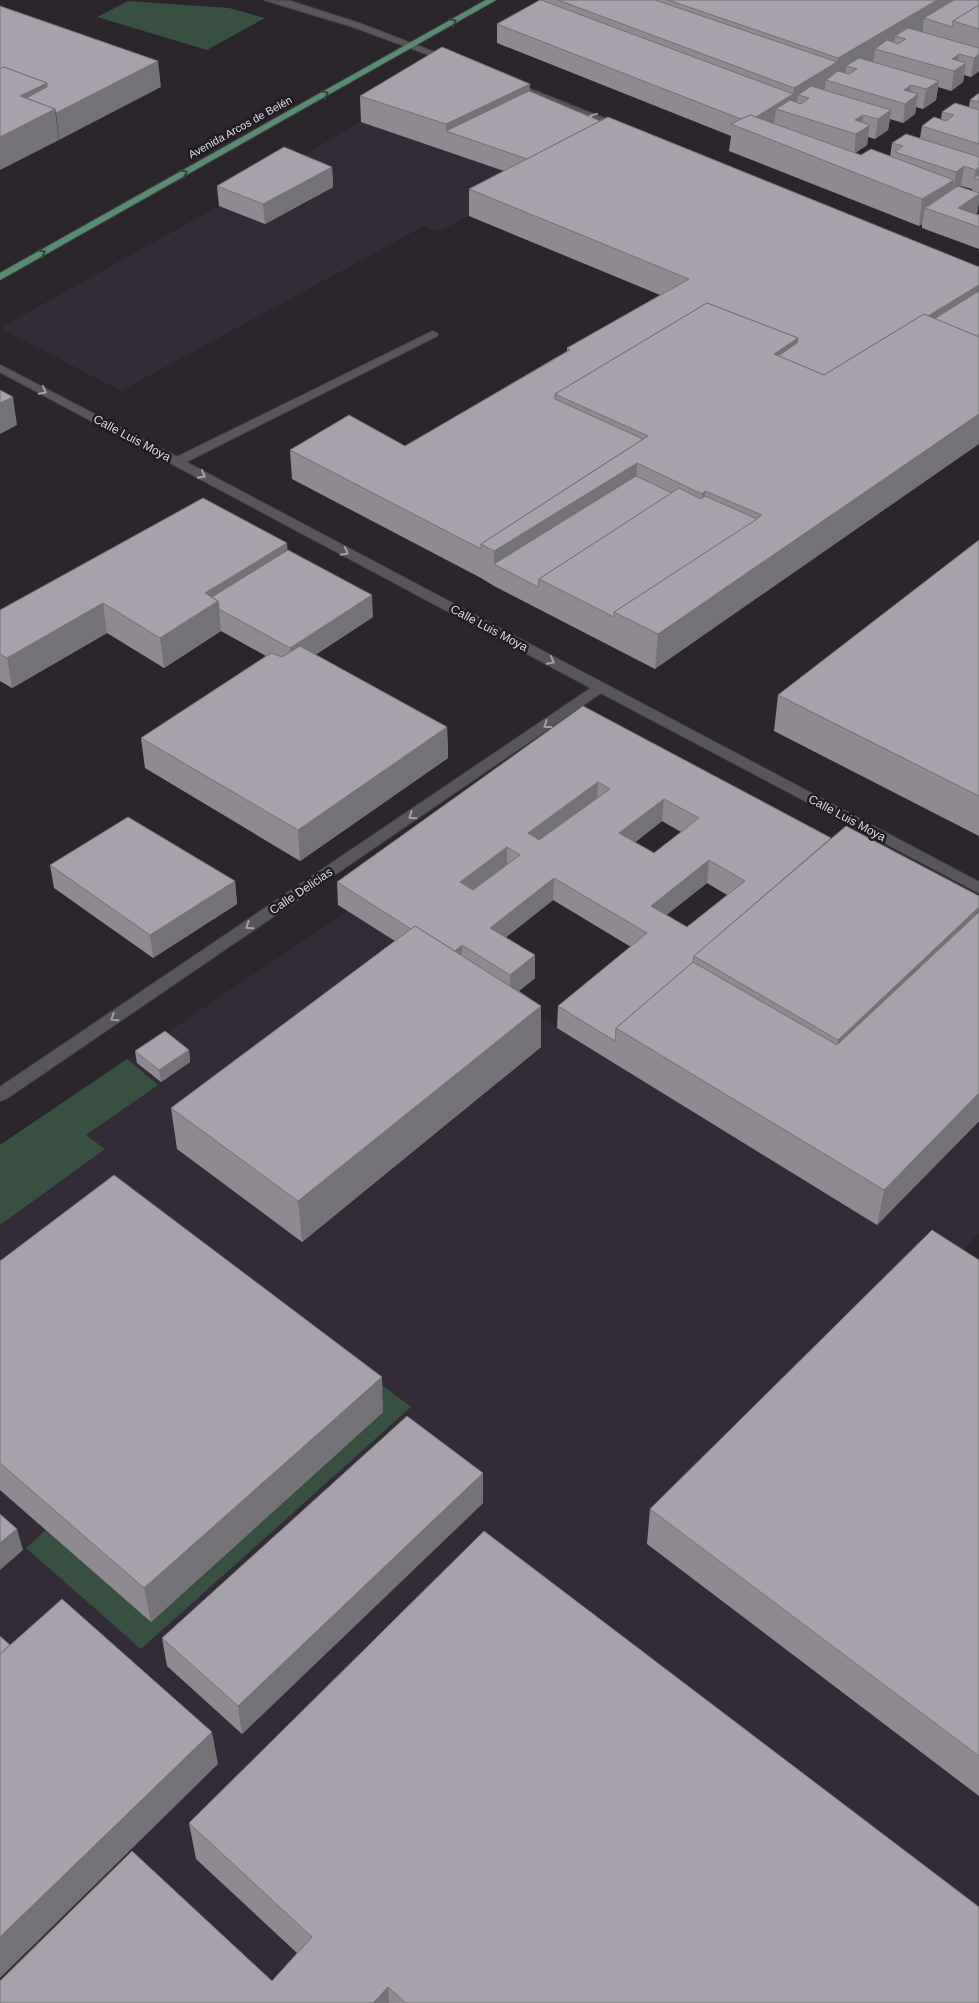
<svg xmlns="http://www.w3.org/2000/svg" width="979" height="2003" font-family="Arial,sans-serif">
<style>
.built{fill:#332c38}
.green{fill:#375041}
.lines{fill:none;stroke-linecap:round;stroke-linejoin:round}
.minor-casing{stroke:#47444a;stroke-width:2}
.major-casing{stroke:#47444a;stroke-width:2}
.minor{fill:#59555d;fill-rule:evenodd}
.major{fill:#588d72;fill-rule:evenodd}
.wall{fill:#8f8a92;fill-rule:evenodd}
.shaded-wall{fill:#747177}
.building{fill:#a6a1aa;stroke:#747177;fill-rule:evenodd}
.oneway{stroke:#34443f}
.oneway2{stroke:#a39fa6}
.labels{text-anchor:middle;dominant-baseline:central;stroke-width:5;stroke-linejoin:round;paint-order:stroke}
.far-street-label{font-size:11px;fill:#dfdce1;stroke:#201c23}
.street-label{font-size:12px;fill:#dfdce1;stroke:#201c23}
</style>
<rect width="100%" height="100%" fill="#2a262c"/>
<g class="built">
<polygon points="442,73 535,181 438,232 424,226 121,391 0,328 219,206"/>
<polygon points="348,911 462,968 877,1225 979,1121 979,1233 940,1277 979,1302 979,2003 0,2003 0,1145"/>
</g>
<g class="green">
<polygon points="128,1 229,8 265,18 207,50 97,17"/>
<polygon points="127,1059 158,1085 86,1135 105,1149 0,1225 0,1145"/>
<polygon points="301,1323 411,1407 141,1649 26,1548 46,1530 151,1621"/>
</g>
<g class="lines">
<g class="minor-casing">
<g id="minor">
<polygon points="264,0 290,1 359,23 455,60 451,63 448,62 353,27"/>
<polygon points="528,88 624,126 626,128 621,131 618,130 525,93 525,89"/>
<polygon points="433,331 438,334 437,336 186,462 979,882 979,893 601,693 6,1099 0,1101 0,1087 591,688 0,372 0,365 177,457"/>
</g>
</g>
<g class="major-casing">
<polygon id="major" points="486,0 496,0 0,280 0,273"/>
</g>
<use href="#minor" class="minor"/>
<use href="#major" class="major"/>
</g>
<g class="wall">
<path d="M540,0H979V71L971,77L964,75L963,82L951,91L938,87L936,100L923,109L916,107L915,114L903,123L890,119L888,130L875,139L868,137L867,145L855,153L861,155L890,157L892,143L920,138L922,126L941,119L942,112L969,107L970,100L979,93V201L977,214H976L979,227V249L922,228V224L919,226L729,151L731,136L497,43V24ZM961,186L972,189V191L960,187Z"/>
<polygon points="529,91 600,121 979,267 655,669 494,586 481,578 292,479 290,450 405,446 567,351 567,348 660,295 469,216 469,189 504,171 361,122 360,96"/>
<polygon points="332,167 333,187 265,224 219,206 217,186"/>
<polygon points="979,540 979,836 774,731 778,695"/>
<polygon points="288,550 373,617 315,655 447,727 448,758 300,861 145,768 141,738 266,656 221,631 164,668 107,633 12,688 0,681 0,610"/>
<path d="M583,706L831,838L979,896V1121L877,1225L557,1028L558,1006L631,947L553,900L506,937L535,978L519,991L541,1006V1047L302,1242L177,1149L171,1108L395,941L338,905L337,882ZM662,821L681,832L654,853L635,842ZM707,883L727,895L687,927L666,915Z"/>
<polygon points="50,865 235,881 237,904 153,958 54,888"/>
<polygon points="189,1050 190,1062 161,1082 137,1063 135,1051"/>
<polygon points="979,1260 979,1796 647,1544 650,1509"/>
<polygon points="0,1261 383,1412 151,1622 0,1490"/>
<polygon points="483,1473 483,1503 242,1734 167,1666 162,1638"/>
<polygon points="189,1823 979,2003 0,2003 272,1981 297,1953 196,1859"/>
</g>
<g class="shaded-wall">
<polygon points="937,0 978,0 924,18 922,37 906,39 895,36 893,53 875,49 873,65 857,69 846,66 845,82 826,80 824,95 809,98 798,95 796,111 776,109 774,124 747,122 793,94 794,88 837,62 838,58"/>
<polygon points="959,54 957,69 966,63 963,82 951,91 954,71 952,59"/>
<polygon points="979,54 979,71 971,77 974,58"/>
<polygon points="158,61 161,87 59,140 56,113"/>
<polygon points="939,81 936,100 923,109 926,89"/>
<polygon points="47,83 55,109 59,140 0,170 0,137 20,96"/>
<polygon points="530,84 529,111 446,131 446,151 446,124"/>
<polygon points="911,85 909,101 918,94 915,114 903,123 905,104 904,90"/>
<polygon points="891,110 888,130 875,139 878,119"/>
<polygon points="863,115 861,131 870,125 867,145 854,154 856,134 855,120"/>
<polygon points="964,166 961,186 953,192 956,172"/>
<polygon points="332,167 333,187 265,224 263,204"/>
<polygon points="979,167 979,180 974,179 976,170"/>
<polygon points="954,180 950,207 925,208 922,224 919,226 922,199"/>
<polygon points="979,194 979,201 977,214 964,222 958,208"/>
<polygon points="979,285 979,310 824,380"/>
<polygon points="798,338 795,368 774,354"/>
<polygon points="13,397 17,425 0,434 0,403"/>
<polygon points="979,414 979,444 655,669 658,634"/>
<polygon points="637,463 635,497 494,564 494,551"/>
<polygon points="705,491 703,525 699,528 702,494"/>
<polygon points="287,543 289,572 219,609 221,631 164,668 160,638 205,593"/>
<polygon points="372,595 373,617 291,671 290,648"/>
<polygon points="103,603 107,633 12,688 7,658"/>
<polygon points="447,727 448,758 300,861 298,830"/>
<polygon points="598,782 597,805 527,856 528,833"/>
<polygon points="664,799 662,821 618,856 619,833"/>
<polygon points="507,847 507,870 460,905 460,882"/>
<polygon points="709,860 707,883 649,929 651,906"/>
<polygon points="554,878 553,900 490,950 490,928"/>
<polygon points="235,881 237,904 153,958 150,935"/>
<polygon points="979,907 979,938 832,1081 838,1040"/>
<polygon points="462,945 462,968 452,954"/>
<polygon points="535,955 535,978 510,998 510,975"/>
<polygon points="541,1006 541,1047 302,1242 298,1201"/>
<polygon points="189,1050 190,1062 161,1082 159,1070"/>
<polygon points="979,1093 979,1121 877,1225 884,1190"/>
<polygon points="382,1377 383,1412 151,1622 144,1588"/>
<polygon points="483,1473 483,1503 242,1734 238,1706"/>
<polygon points="17,1529 23,1550 0,1570 0,1543"/>
<polygon points="212,1732 218,1764 0,1978 0,1937"/>
<polygon points="388,1987 389,2003 373,2003"/>
</g>
<g class="building">
<polygon points="540,0 541,0 793,94 756,117 750,115 741,119 497,24"/>
<polygon points="558,0 655,0 837,62 794,88"/>
<polygon points="668,0 937,0 838,58"/>
<polygon points="954,0 979,0 979,5 953,21 952,27 924,18"/>
<polygon points="979,5 979,29 953,21"/>
<polygon points="0,6 158,61 56,113 55,109 26,98 47,87 47,83 4,67 0,69"/>
<polygon points="908,28 979,48 979,54 974,58 959,54 952,59 966,63 954,71 875,49 887,40 898,44 906,39 895,36"/>
<polygon points="442,47 530,84 446,124 360,96"/>
<polygon points="859,58 939,81 926,89 911,85 904,90 918,94 905,104 826,80 838,71 849,74 857,69 846,66"/>
<polygon points="4,67 47,83 20,96 55,109 0,137 0,69"/>
<polygon points="811,86 891,110 878,119 863,115 855,120 870,125 856,134 776,109 790,100 801,104 809,98 798,95"/>
<polygon points="529,91 600,121 527,159 446,131"/>
<polygon points="979,93 979,102 970,100"/>
<polygon points="955,103 979,110 979,144 922,126 934,117 946,121 954,115 942,112"/>
<polygon points="750,115 861,155 871,149 954,180 922,199 731,124"/>
<polygon points="608,117 979,267 979,285 928,316 924,314 824,375 778,356 797,343 798,338 707,303 555,394 555,399 643,439 481,544 481,549 290,450 349,415 405,446 570,350 567,348 689,279 469,189"/>
<polygon points="906,134 979,157 979,167 976,170 964,166 956,172 895,152 903,146 892,143"/>
<polygon points="284,147 332,167 263,204 217,186"/>
<polygon points="979,175 979,180 973,178"/>
<polygon points="958,186 979,193 979,194 958,208 978,215 979,214 979,227 925,208"/>
<polygon points="979,291 979,337 934,319"/>
<polygon points="707,303 798,338 774,354 824,375 924,314 979,337 979,414 658,634 614,612 762,515 705,491 702,494 637,463 494,551 481,544 648,436 555,394"/>
<polygon points="0,390 13,397 0,403"/>
<polygon points="636,476 672,493 539,579 538,587 494,564"/>
<polygon points="679,488 701,499 705,496 757,519 614,612 614,617 539,579"/>
<polygon points="203,498 287,543 205,593 218,601 160,638 103,603 7,658 0,654 0,610"/>
<polygon points="979,540 979,796 778,695"/>
<polygon points="288,550 372,595 290,648 219,609 218,601 212,597"/>
<polygon points="300,646 447,727 298,830 141,738 271,653 282,657"/>
<path d="M583,706L831,838L694,956L693,962L616,1028L615,1041L558,1006L647,933L554,878L490,928L535,955L510,975L462,945L455,951L415,926L411,929L337,882ZM598,782L610,789L539,840L528,833ZM664,799L699,818L654,853L619,833ZM507,847L520,855L473,890L460,882ZM709,860L745,881L687,927L651,906Z"/>
<polygon points="128,817 235,881 150,935 50,865"/>
<polygon points="846,826 979,896 979,907 838,1040 694,956"/>
<polygon points="979,912 979,1093 884,1190 616,1028 693,962 837,1045"/>
<polygon points="415,926 541,1006 298,1201 171,1108"/>
<polygon points="165,1031 189,1050 159,1070 135,1051"/>
<polygon points="114,1175 382,1377 144,1588 0,1463 0,1261"/>
<polygon points="932,1230 979,1260 979,1756 650,1509"/>
<polygon points="407,1416 483,1473 238,1706 162,1638"/>
<polygon points="0,1514 17,1529 0,1543"/>
<polygon points="484,1531 979,1907 979,2003 406,2003 388,1987 373,2003 0,2003 0,1981 132,1851 272,1981 312,1937 189,1823"/>
<polygon points="62,1599 212,1732 0,1937 0,1654"/>
<polygon points="0,1636 10,1645 0,1654"/>
</g>
<defs><path id="oneway-chevron" d="M-2-3.5L2.5 0L-2 3.5" fill="none" stroke-width="1.6" stroke-linecap="round" stroke-linejoin="round" transform="scale(1.25)"/></defs>
<g class="oneway">
<use href="#oneway-chevron" transform="translate(453 22) rotate(-29)"/>
<use href="#oneway-chevron" transform="translate(325 94) rotate(-29)"/>
<use href="#oneway-chevron" transform="translate(184 173) rotate(-29)"/>
<use href="#oneway-chevron" transform="translate(42 253) rotate(-29)"/>
</g>
<g class="oneway2">
<use href="#oneway-chevron" transform="translate(593 117) rotate(-158)"/>
<use href="#oneway-chevron" transform="translate(43 391) rotate(28)"/>
<use href="#oneway-chevron" transform="translate(202 475) rotate(28)"/>
<use href="#oneway-chevron" transform="translate(345 552) rotate(28)"/>
<use href="#oneway-chevron" transform="translate(551 661) rotate(28)"/>
<use href="#oneway-chevron" transform="translate(547 725) rotate(146)"/>
<use href="#oneway-chevron" transform="translate(412 816) rotate(146)"/>
<use href="#oneway-chevron" transform="translate(249 926) rotate(146)"/>
<use href="#oneway-chevron" transform="translate(114 1018) rotate(146)"/>
</g>
<g class="labels">
<g class="far-street-label">
<text transform="translate(240 127) rotate(-29)">Avenida Arcos de Belén</text>
</g>
<g class="street-label">
<text transform="translate(132 438) rotate(28)">Calle Luis Moya</text>
<text transform="translate(489 628) rotate(28)">Calle Luis Moya</text>
<text transform="translate(847 818) rotate(28)">Calle Luis Moya</text>
<text transform="translate(301 891) rotate(-34)">Calle Delicias</text>
</g>
</g>
</svg>
